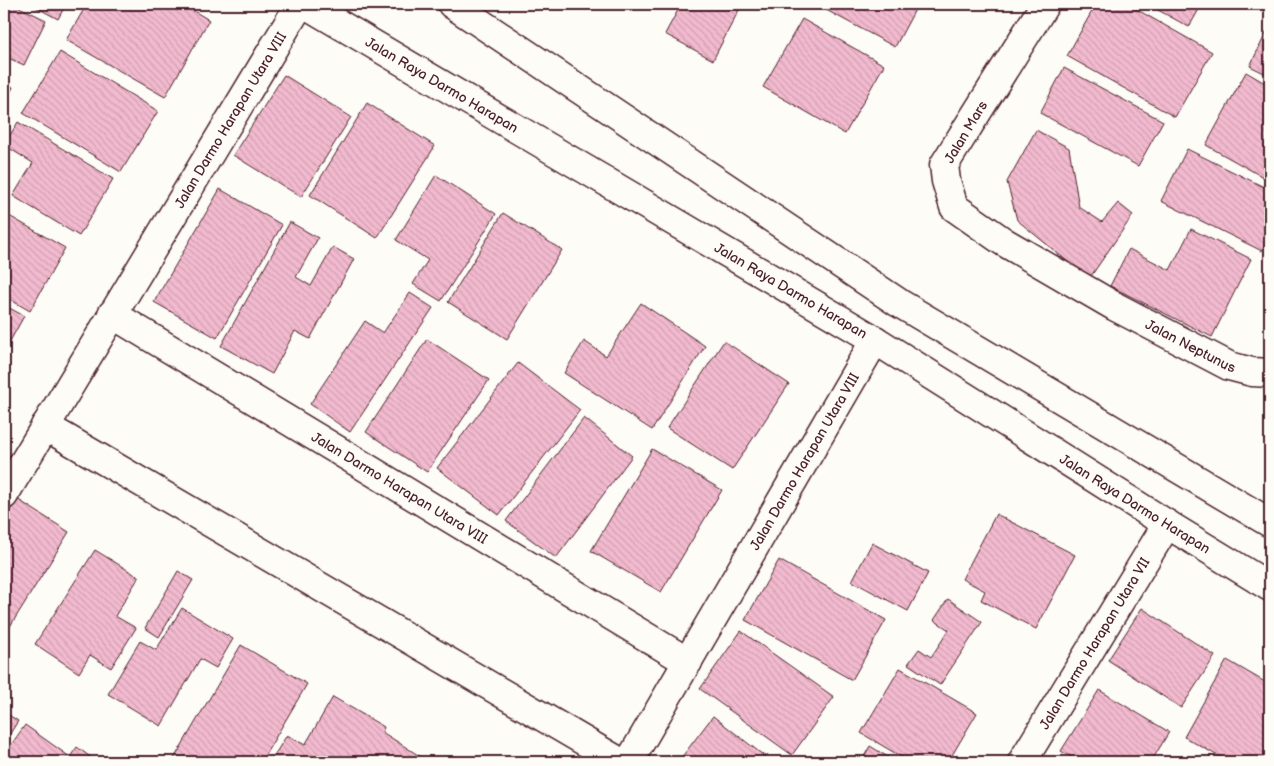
<svg xmlns="http://www.w3.org/2000/svg" width="1274" height="766" font-family="'Balsamiq Sans',sans-serif">
<style>
.building{fill:url(#building-back-hatch);stroke:#4a1f2b}
.lines{fill:none;stroke-linecap:round;stroke-linejoin:round}
.street-casing{stroke:#4a1f2b;stroke-width:31}
.secondary-casing{stroke:#4a1f2b;stroke-width:31}
.street{stroke:#fdfcf7;stroke-width:28}
.secondary{stroke:#fdfcf7;stroke-width:28}
.labels{text-anchor:middle;dominant-baseline:central;stroke-width:5;stroke-linejoin:round;paint-order:stroke}
.street-label{font-size:14px;fill:#4a1f2b;stroke:#fdfcf7}
</style>
<defs>
<pattern id="building-back-hatch" width="6" height="6" patternUnits="userSpaceOnUse" patternTransform="scale(1.25)"><rect width="6" height="6" fill="#f2bace"/><path d="M-1 5l2 2M0 0l6 6M5-1l2 2" fill="none" stroke="#d19fb1"/></pattern>
</defs>
<rect width="100%" height="100%" fill="#fdfcf7"/>
<filter id="ink" filterUnits="userSpaceOnUse"><feTurbulence type="fractalNoise" baseFrequency=".02" numOctaves="2"/><feDisplacementMap in="SourceGraphic" scale="10" xChannelSelector="R" yChannelSelector="G"/><feConvolveMatrix kernelMatrix="1 2 1 2 8 2 1 2 1" color-interpolation-filters="sRGB"/></filter>
<g filter="url(#ink)">
<g class="building">
<polygon points="4,4 13,4 46,20 24,65 4,56"/>
<polygon points="30,4 66,4 58,19"/>
<polygon points="87,4 182,4 209,20 165,97 66,40"/>
<polygon points="666,4 742,4 713,60 665,34 678,10"/>
<polygon points="815,4 918,4 895,47"/>
<polygon points="1096,4 1127,4 1212,52 1175,117 1067,56"/>
<polygon points="1147,4 1202,4 1189,27"/>
<polygon points="802,19 884,65 845,134 763,87"/>
<polygon points="1270,25 1270,76 1250,66"/>
<polygon points="60,52 158,111 121,172 23,113"/>
<polygon points="1064,68 1163,121 1138,166 1040,113"/>
<polygon points="1246,72 1270,86 1270,181 1206,145"/>
<polygon points="284,75 351,117 301,197 233,155"/>
<polygon points="4,83 13,87 4,106"/>
<polygon points="367,103 435,146 377,238 310,195"/>
<polygon points="18,122 113,179 79,236 13,196 33,163 4,145"/>
<polygon points="1036,130 1069,148 1079,207 1102,222 1118,203 1133,215 1089,279 1017,220 1007,182"/>
<polygon points="1187,149 1270,190 1270,235 1262,251 1161,201"/>
<polygon points="436,175 496,214 441,301 413,284 428,260 396,240"/>
<polygon points="220,189 282,225 217,338 154,302"/>
<polygon points="4,213 65,248 30,311 4,296"/>
<polygon points="503,213 562,250 507,339 448,302"/>
<polygon points="290,222 318,238 296,277 311,286 333,247 354,259 310,339 295,331 272,374 221,346"/>
<polygon points="1191,229 1251,259 1212,337 1110,286 1129,249 1170,270"/>
<polygon points="410,293 433,308 350,432 310,404 365,321 383,333"/>
<polygon points="641,303 705,346 652,430 564,373 584,341 606,356"/>
<polygon points="4,305 24,316 4,352"/>
<polygon points="427,339 489,380 427,472 366,432"/>
<polygon points="724,341 789,384 732,470 667,428"/>
<polygon points="518,363 580,410 499,515 437,468"/>
<polygon points="584,418 632,456 556,558 506,521"/>
<polygon points="652,449 722,490 661,592 591,551"/>
<polygon points="17,499 69,532 4,636 4,520"/>
<polygon points="996,514 1075,555 1036,629 981,600 985,591 962,579"/>
<polygon points="872,543 928,573 908,611 852,581"/>
<polygon points="95,550 139,577 115,616 136,628 111,668 90,655 79,673 35,644"/>
<polygon points="779,560 886,620 852,680 745,620"/>
<polygon points="178,571 193,580 159,637 145,628"/>
<polygon points="948,599 982,622 940,685 908,664 919,649 931,657 949,630 934,620"/>
<polygon points="182,608 233,639 216,668 200,659 161,726 108,694 140,641 156,650"/>
<polygon points="1142,608 1215,656 1181,708 1108,660"/>
<polygon points="741,631 834,697 792,755 700,689"/>
<polygon points="241,645 307,684 261,762 172,762"/>
<polygon points="1227,660 1270,685 1270,762 1229,762 1184,737"/>
<polygon points="900,668 977,713 948,762 910,762 861,733"/>
<polygon points="1099,690 1169,732 1151,762 1079,762 1061,751"/>
<polygon points="333,697 384,727 382,732 429,762 270,762 287,735 305,745"/>
<polygon points="4,712 18,721 4,743"/>
<polygon points="713,716 772,762 678,762"/>
<polygon points="25,725 70,757 77,747 97,762 4,762 4,755"/>
<polygon points="870,746 896,762 861,762"/>
</g>
<g class="lines">
<g class="street-casing">
<g id="street">
<path id="s1" d="M1045,4L944,165L946,181L954,207L1004,242L1114,306L1229,366L1252,372L1270,373"/>
<path id="s2" d="M112,314L688,662"/>
<polyline points="45,426 620,762"/>
<path id="s3" d="M4,495L300,4"/>
<path id="s4" d="M629,762L875,340"/>
<path id="s5" d="M1022,762L1167,524"/>
</g>
</g>
<g class="secondary-casing">
<g id="secondary">
<path id="s6" d="M305,4L875,340L1167,524L1270,587"/>
<polyline points="452,4 899,303 1270,523"/>
</g>
</g>
<use href="#street" class="street"/>
<use href="#secondary" class="secondary"/>
</g>
</g>
<g class="labels">
<g class="street-label">
<text stroke="none"><textPath href="#s6" startOffset="159">Jalan Raya Darmo Harapan</textPath></text>
<text stroke="none"><textPath href="#s3" startOffset="438">Jalan Darmo Harapan Utara VIII</textPath></text>
<text transform="translate(966 132) rotate(-59)">Jalan Mars</text>
<text stroke="none"><textPath href="#s6" startOffset="564">Jalan Raya Darmo Harapan</textPath></text>
<text stroke="none"><textPath href="#s1" startOffset="508">Jalan Neptunus</textPath></text>
<text stroke="none"><textPath href="#s4" startOffset="348">Jalan Darmo Harapan Utara VIII</textPath></text>
<text stroke="none"><textPath href="#s2" startOffset="336">Jalan Darmo Harapan Utara VIII</textPath></text>
<text stroke="none"><textPath href="#s6" startOffset="969">Jalan Raya Darmo Harapan</textPath></text>
<text stroke="none"><textPath href="#s5" startOffset="139">Jalan Darmo Harapan Utara VII</textPath></text>
</g>
</g>
<rect width="1274" height="766" fill="none" stroke="#fdfcf7" stroke-width="20"/>
<rect x="10" y="10" width="1254" height="746" fill="none" stroke="#4a1f2b" stroke-width="2" filter="url(#ink)"/>
</svg>
